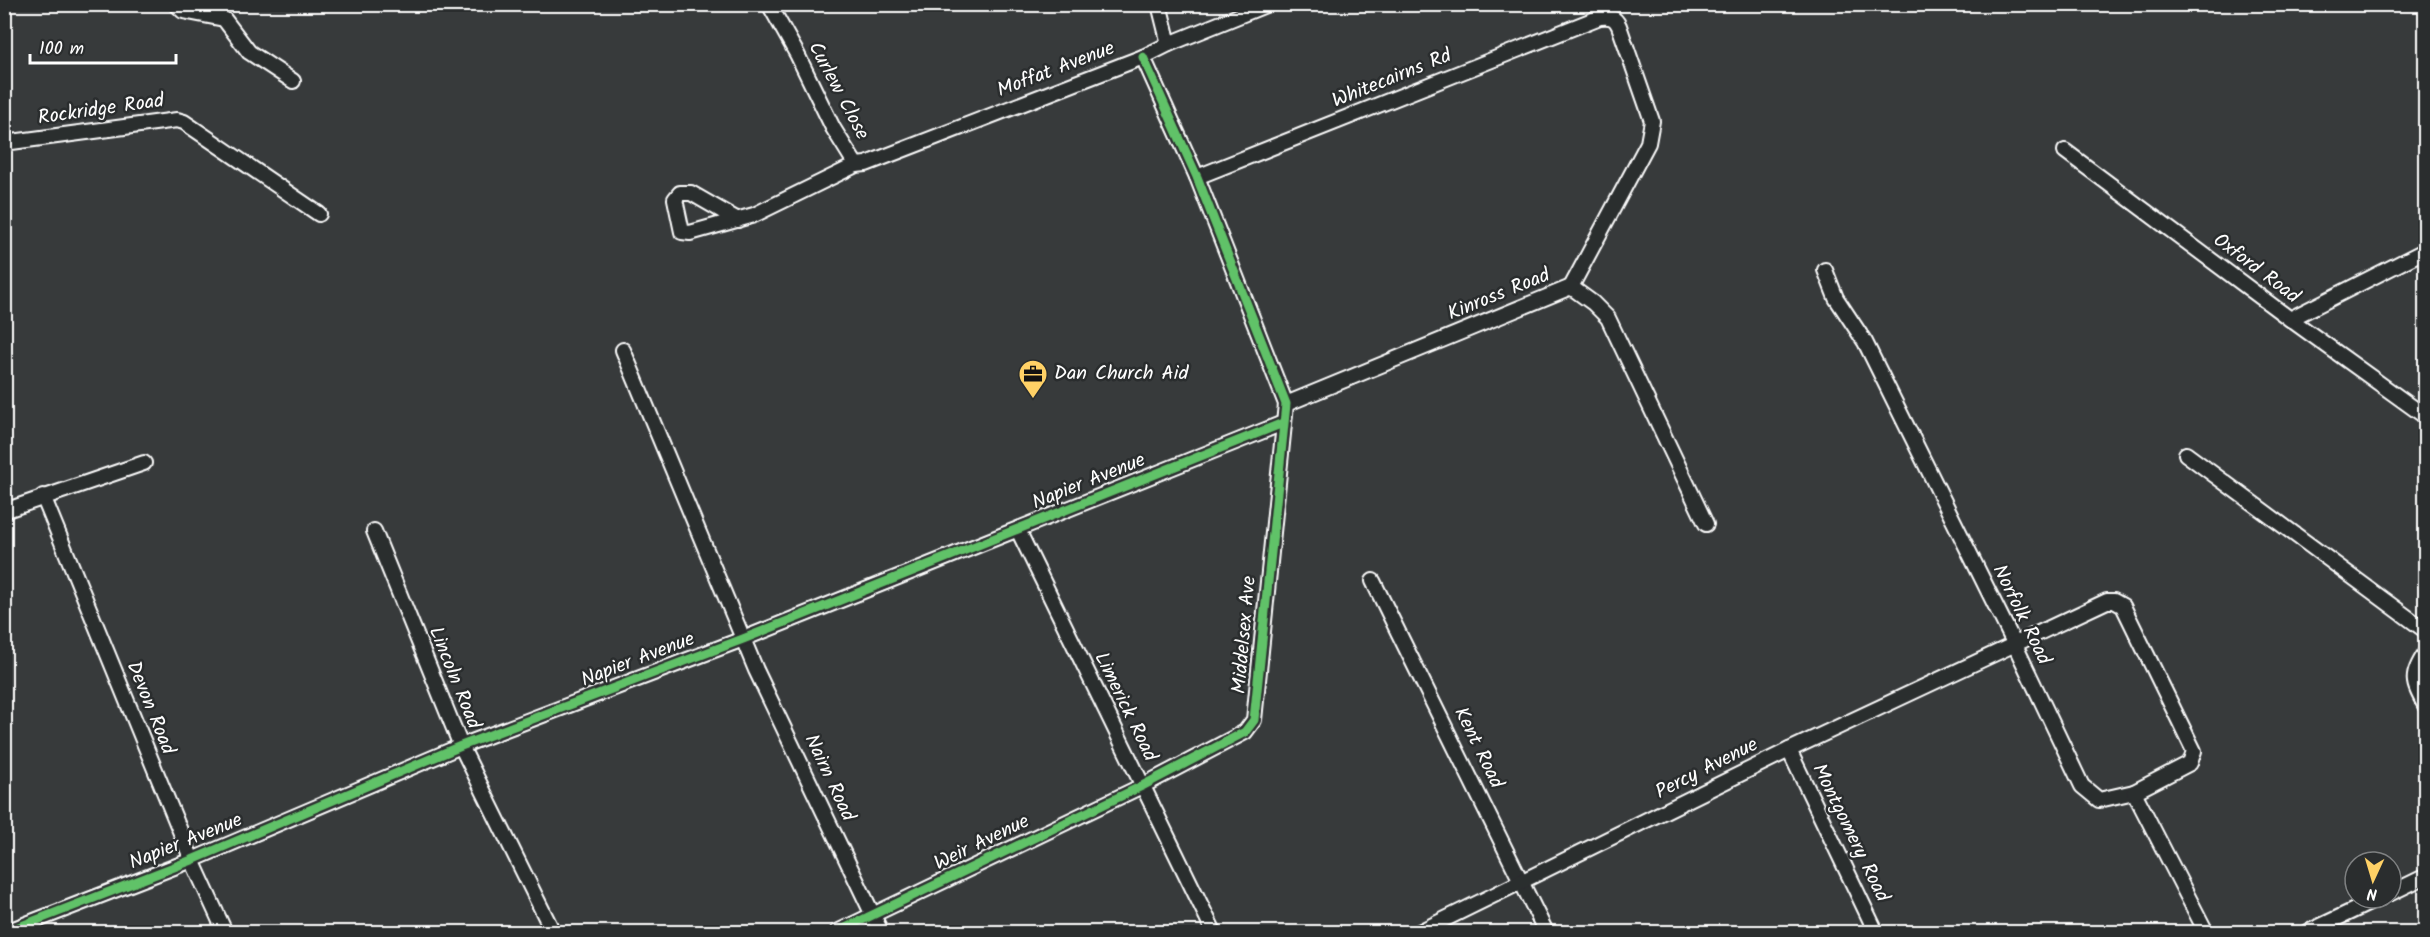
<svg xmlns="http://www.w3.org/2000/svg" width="2430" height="937" font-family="Kalam,sans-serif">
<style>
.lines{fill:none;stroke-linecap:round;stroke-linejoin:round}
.minor-casing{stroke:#fff;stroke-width:18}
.minor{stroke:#2a2d2e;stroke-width:14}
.cycleway-casing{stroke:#2a2d2e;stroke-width:13}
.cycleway{stroke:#61c268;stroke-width:9}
.labels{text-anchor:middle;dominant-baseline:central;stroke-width:5;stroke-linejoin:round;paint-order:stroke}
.street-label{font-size:20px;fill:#fff;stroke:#2a2d2e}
.poi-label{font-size:20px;fill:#fff;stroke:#2a2d2e;text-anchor:start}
</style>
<rect width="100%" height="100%" fill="#373a3b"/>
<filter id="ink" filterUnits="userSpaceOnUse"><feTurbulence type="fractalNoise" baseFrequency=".0167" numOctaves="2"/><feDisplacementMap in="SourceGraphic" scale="12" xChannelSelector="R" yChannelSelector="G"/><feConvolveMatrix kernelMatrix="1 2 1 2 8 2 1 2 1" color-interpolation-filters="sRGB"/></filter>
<g filter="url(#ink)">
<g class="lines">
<g class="minor-casing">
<g id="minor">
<polyline points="176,4 183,11 224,19 249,52 293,81"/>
<polyline points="769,4 797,54 833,128 856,165"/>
<polyline points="1159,4 1169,44"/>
<polyline points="4,143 177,120 184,122 319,214"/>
<polyline points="2065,151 2290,319 2426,417"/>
<path d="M1197,177L1600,17C1610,16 1615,17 1619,26L1652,121L1648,143L1571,287"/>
<polyline points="738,220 691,193 680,193 675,199 682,232 690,233 754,215 856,165 866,164 1143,57 1169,44 1268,4"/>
<polyline points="1825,270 1836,298 1865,342 2014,643 2082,786 2099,800 2134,792 2206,932"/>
<polyline points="2290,319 2426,250"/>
<polyline points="623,350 756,670 881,932"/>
<polyline points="1286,404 1571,287 1593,303 1608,318 1706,524"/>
<polyline points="2186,454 2426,631"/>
<polyline points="43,496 192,860 225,932"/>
<polyline points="4,511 144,463"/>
<polyline points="1018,530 1214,932"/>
<polyline points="374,531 461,746 553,932"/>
<polyline points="1373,581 1546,932"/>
<path d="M2426,652C2410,678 2412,681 2426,707"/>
<polyline points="1789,750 1876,932"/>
<polyline points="2391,893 2426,876"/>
<polyline points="6,932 192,860 461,746 743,639 1283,423"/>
<polyline points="837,932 1142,786 1245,732 1254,720 1286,404 1197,177 1143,57"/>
<polyline points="1419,932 1789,750 2107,601 2114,601 2123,606 2194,751 2190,763 2134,792"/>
<polyline points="2308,932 2380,898"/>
</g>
</g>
<use href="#minor" class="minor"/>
<g class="cycleway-casing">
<g id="cycleway">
<polyline points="6,932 192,860 461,746 743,639 1283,423"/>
<polyline points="837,932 1142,786 1245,732 1254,720 1286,404 1197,177 1143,57"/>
</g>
</g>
<use href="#cycleway" class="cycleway"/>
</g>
</g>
<defs>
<g id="office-pin" transform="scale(1.5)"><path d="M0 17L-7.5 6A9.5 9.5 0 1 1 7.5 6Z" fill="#ffd166" stroke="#2a2d2e"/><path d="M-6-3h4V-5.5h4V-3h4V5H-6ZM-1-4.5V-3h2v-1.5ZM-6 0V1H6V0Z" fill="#111"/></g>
</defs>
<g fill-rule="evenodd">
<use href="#office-pin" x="1033" y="374"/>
</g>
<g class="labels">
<g class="street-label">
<text transform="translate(1056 70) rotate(-21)">Moffat Avenue</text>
<text transform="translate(1392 79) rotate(-22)">Whitecairns Rd</text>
<text transform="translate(838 91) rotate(62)">Curlew Close</text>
<text transform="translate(101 110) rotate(-8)">Rockridge Road</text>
<text transform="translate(2256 269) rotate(37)">Oxford Road</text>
<text transform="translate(1499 295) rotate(-22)">Kinross Road</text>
<text transform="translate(1089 482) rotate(-22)">Napier Avenue</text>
<text transform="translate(2021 615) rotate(64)">Norfolk Road</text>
<text transform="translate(1245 635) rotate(-85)">Middelsex Ave</text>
<text transform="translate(638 660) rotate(-21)">Napier Avenue</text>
<text transform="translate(454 678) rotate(68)">Lincoln Road</text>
<text transform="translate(1125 707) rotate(64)">Limerick Road</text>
<text transform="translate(150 708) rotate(68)">Devon Road</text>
<text transform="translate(1478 748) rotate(64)">Kent Road</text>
<text transform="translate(1707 769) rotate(-27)">Percy Avenue</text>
<text transform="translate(829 778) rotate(65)">Nairn Road</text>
<text transform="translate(1850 833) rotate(64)">Montgomery Road</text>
<text transform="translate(186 842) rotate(-22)">Napier Avenue</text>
<text transform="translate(982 843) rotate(-26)">Weir Avenue</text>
</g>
<g class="poi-label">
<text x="1054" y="374">Dan Church Aid</text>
</g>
</g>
<rect width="2430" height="937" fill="none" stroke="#2a2d2e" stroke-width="24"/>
<rect x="12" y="12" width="2406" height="913" fill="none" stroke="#fff" stroke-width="2" filter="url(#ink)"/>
<g transform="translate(2373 880) rotate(184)"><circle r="28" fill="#2a2d2e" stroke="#7f8182" stroke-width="1.5"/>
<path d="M0-4.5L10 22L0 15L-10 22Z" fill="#ffd166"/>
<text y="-9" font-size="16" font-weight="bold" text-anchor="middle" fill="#ffffff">N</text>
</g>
<path d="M30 54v9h146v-9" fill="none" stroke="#ffffff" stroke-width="3"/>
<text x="39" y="54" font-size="18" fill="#ffffff" stroke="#2a2d2e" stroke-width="4.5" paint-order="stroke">100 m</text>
</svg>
